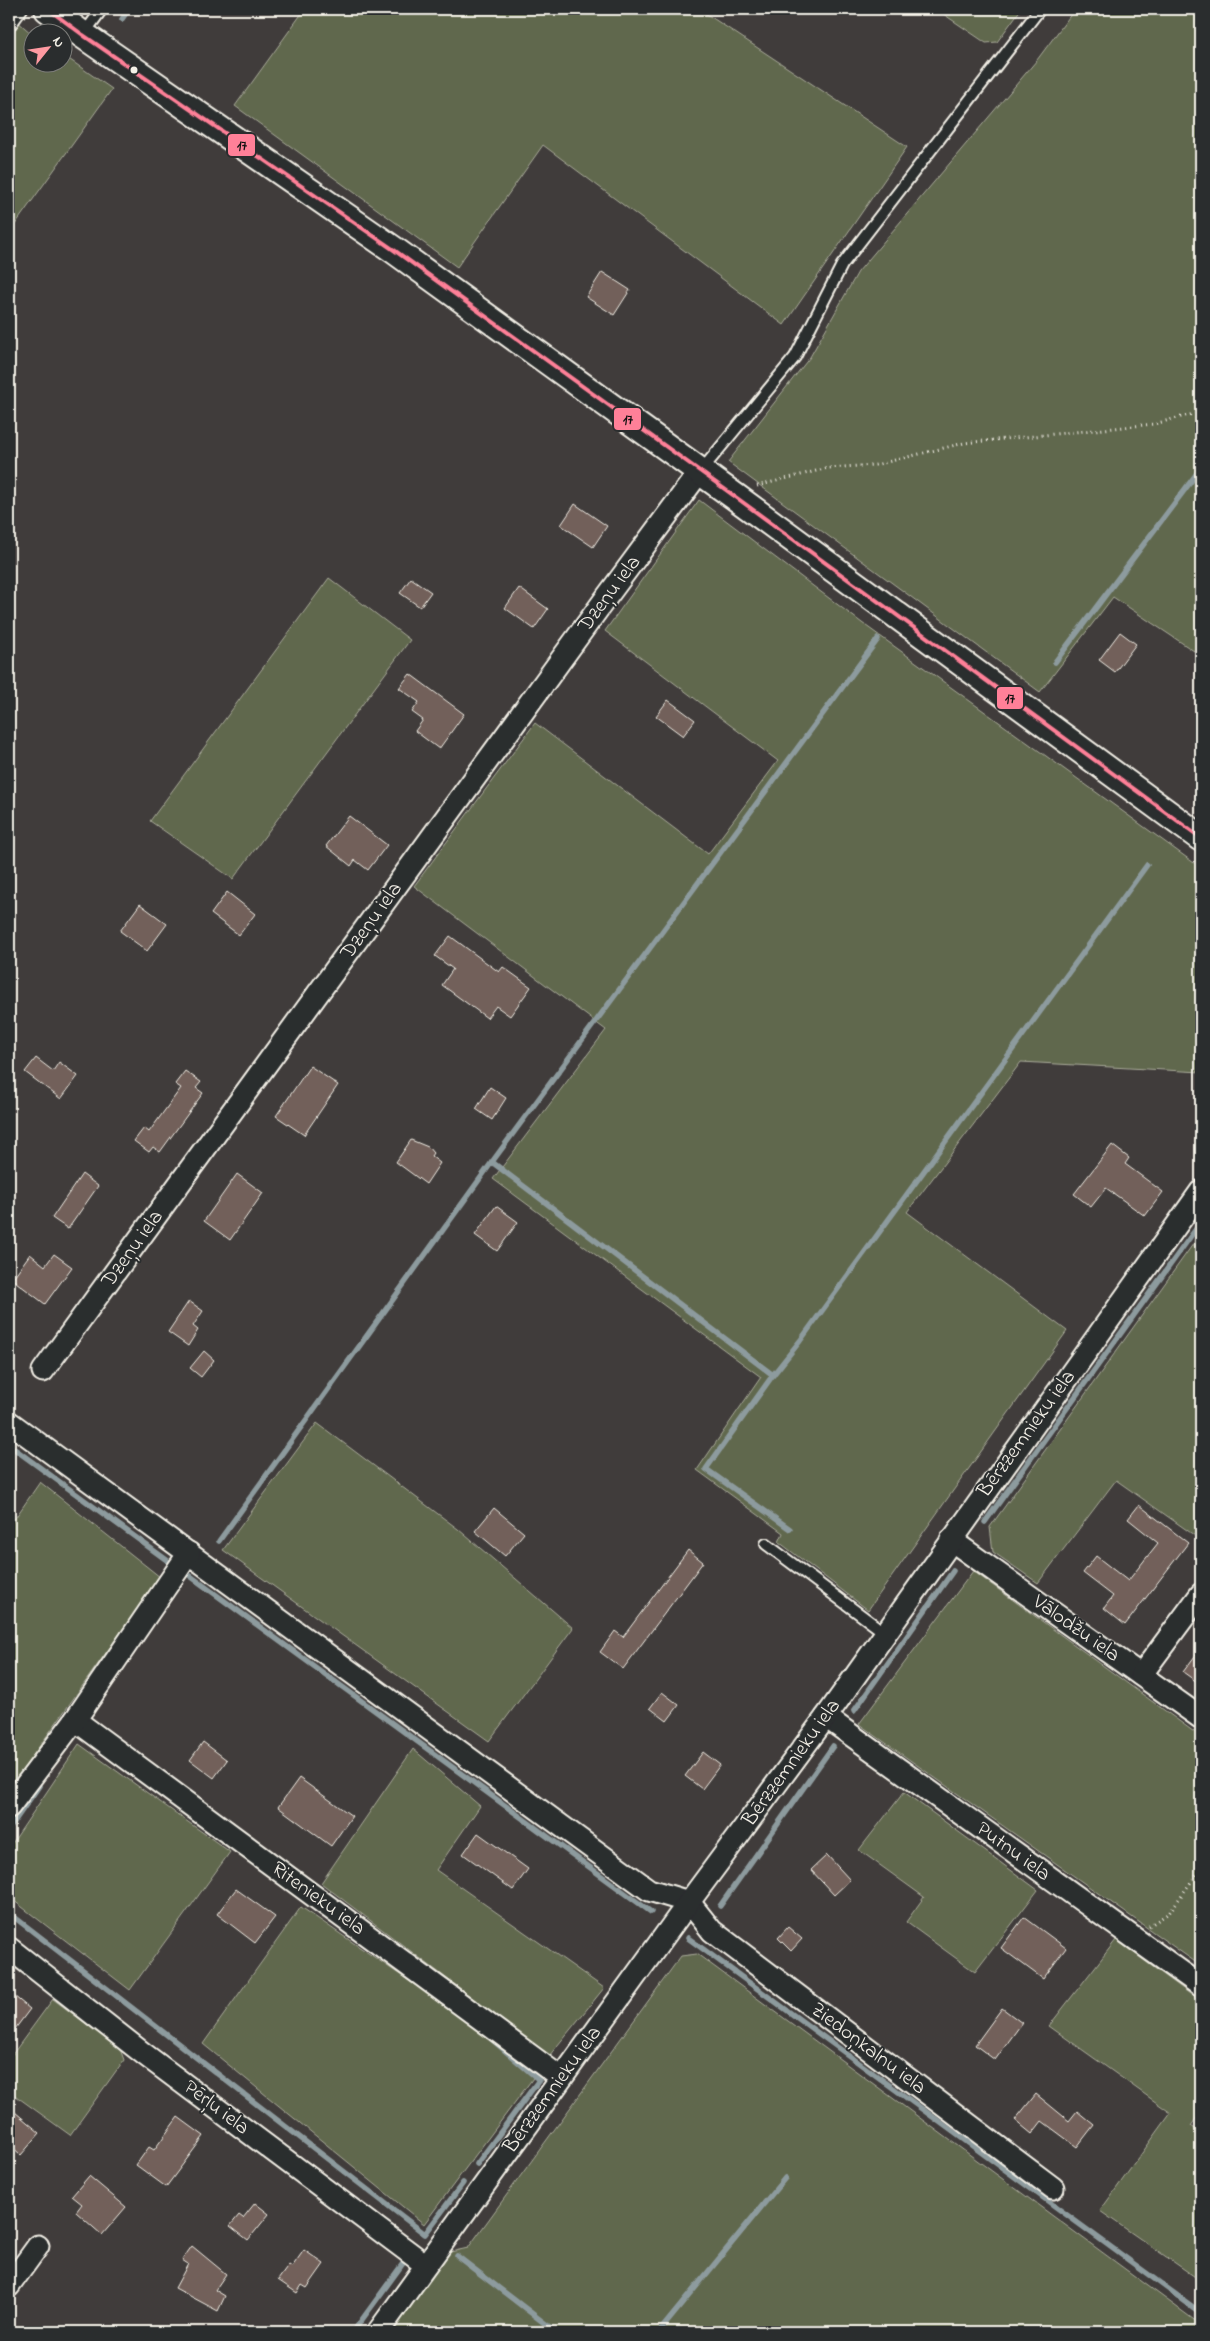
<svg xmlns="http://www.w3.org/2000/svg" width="1210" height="2341" font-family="'Indie Flower',sans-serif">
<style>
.green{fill:#60674e;stroke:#aaac9b}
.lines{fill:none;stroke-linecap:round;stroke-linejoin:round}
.stream{stroke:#8d9b9e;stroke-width:5.5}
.building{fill:#72605a;stroke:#f4f1e8}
.service-casing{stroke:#f4f1e8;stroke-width:14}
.minor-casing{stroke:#f4f1e8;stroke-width:25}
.tertiary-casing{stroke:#f4f1e8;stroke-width:30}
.path{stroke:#f4f1e8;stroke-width:3;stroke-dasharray:1 4;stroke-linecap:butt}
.service{stroke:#2a2d2e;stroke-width:10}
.minor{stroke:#2a2d2e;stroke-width:21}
.tertiary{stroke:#2a2d2e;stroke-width:26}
.bus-1-casing{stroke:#2a2d2e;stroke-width:8}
.bus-1{stroke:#ff8098;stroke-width:4}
.bus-dot{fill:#f4f1e8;stroke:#2a2d2e;stroke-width:2}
.labels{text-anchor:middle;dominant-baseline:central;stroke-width:4;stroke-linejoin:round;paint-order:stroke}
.street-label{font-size:21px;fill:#f4f1e8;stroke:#2a2d2e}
.line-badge{stroke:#2a2d2e;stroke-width:2}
.pale-badge-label{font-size:14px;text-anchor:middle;font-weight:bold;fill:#111}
</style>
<rect width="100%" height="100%" fill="#403c3b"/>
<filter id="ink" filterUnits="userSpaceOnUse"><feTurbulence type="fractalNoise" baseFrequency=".02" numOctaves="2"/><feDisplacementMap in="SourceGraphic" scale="10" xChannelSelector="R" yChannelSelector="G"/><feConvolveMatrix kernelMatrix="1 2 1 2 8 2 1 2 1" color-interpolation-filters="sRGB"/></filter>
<g filter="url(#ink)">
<g class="green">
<polygon points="305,9 699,9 907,147 784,325 543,145 457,267 235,106"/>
<polygon points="936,9 1021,9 997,42 986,43"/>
<polygon points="1075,9 1201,9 1201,450 1196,457 1201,460 1201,640 1194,651 1113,597 1040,692 728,462 810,357 858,272 1037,60"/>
<polygon points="9,14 32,34 32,62 62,62 63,55 112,89 9,233"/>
<polygon points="699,500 862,623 1201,868 1201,1072 1021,1062 907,1212 1067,1331 868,1610 779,1542 783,1533 697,1470 761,1377 493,1179 606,1030 414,886 535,723 708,854 778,761 605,631"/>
<polygon points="329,578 410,640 233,879 150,821"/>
<polygon points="1201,1233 1201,1540 1116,1480 1038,1583 993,1552 990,1527"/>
<polygon points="317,1423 458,1529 573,1628 489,1741 223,1550"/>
<polygon points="40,1482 160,1577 9,1789 9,1527"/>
<polygon points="973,1571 1201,1737 1201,1966 859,1724"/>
<polygon points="79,1744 230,1852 130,1990 9,1897 9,1848"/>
<polygon points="413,1749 480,1806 436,1870 604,1988 549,2056 321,1883"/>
<polygon points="904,1792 1038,1890 975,1972 906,1922 924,1897 859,1850"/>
<polygon points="301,1907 539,2070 424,2224 203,2044"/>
<polygon points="1116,1940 1201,2002 1201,2111 1191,2126 1201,2133 1201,2281 1100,2211 1171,2113 1049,2026"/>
<polygon points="697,1954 1201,2325 1201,2332 390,2332 446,2253 468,2248 681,1956"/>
<polygon points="53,1999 120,2049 124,2060 70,2135 9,2091 9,2059"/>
</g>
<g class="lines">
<g class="stream">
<polyline points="122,19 129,9"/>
<polyline points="1055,662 1201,468"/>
<polyline points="492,1162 773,1375"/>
<polyline points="9,1445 168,1561"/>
<polyline points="985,1522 1201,1222"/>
<polyline points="790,1529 706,1469 773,1375 800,1341 1147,865"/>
<polyline points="219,1541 492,1162 878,639"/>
<polyline points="189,1575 651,1912"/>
<polyline points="854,1711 953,1571"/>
<polyline points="9,1829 39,1786"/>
<polyline points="720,1906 833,1746"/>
<polyline points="9,1913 425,2234 463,2183"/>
<polyline points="688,1938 1201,2313"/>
<polyline points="477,2164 539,2080 489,2037"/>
<polyline points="457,2256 556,2332"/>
<polyline points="353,2332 404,2262"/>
<polyline points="659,2332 785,2178"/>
</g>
</g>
<g class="building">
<polygon points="602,272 630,290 614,315 586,297"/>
<polygon points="575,504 607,526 593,547 561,525"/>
<polygon points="411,578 431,592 420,607 400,593"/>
<polygon points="519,588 548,609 534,629 505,608"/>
<polygon points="1120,632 1136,644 1115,672 1099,660"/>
<polygon points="410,674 464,714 439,749 415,731 423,720 412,712 419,702 399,688"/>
<polygon points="668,700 695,720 683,736 656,716"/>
<polygon points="349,816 387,845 368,870 355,860 351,866 326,846"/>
<polygon points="227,892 255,914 239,935 211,914"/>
<polygon points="140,904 167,924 147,951 120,931"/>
<polygon points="450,936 499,972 503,967 531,987 510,1016 496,1006 487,1018 442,985 453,969 435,956"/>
<polygon points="36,1058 53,1071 59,1062 78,1076 61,1099 25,1072"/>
<polygon points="310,1066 338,1085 304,1135 276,1116"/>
<polygon points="185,1071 201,1082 196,1088 203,1093 160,1152 153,1147 149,1152 134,1141 144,1128 149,1132 181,1088 175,1084"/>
<polygon points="490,1087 506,1098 492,1120 476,1109"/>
<polygon points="411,1140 428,1147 433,1153 431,1156 440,1163 426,1184 396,1162"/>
<polygon points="1112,1145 1129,1158 1125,1164 1163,1192 1145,1216 1106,1188 1091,1207 1074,1194"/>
<polygon points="82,1174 98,1186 68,1229 52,1218"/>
<polygon points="237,1174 263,1193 230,1240 204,1221"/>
<polygon points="496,1206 518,1222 497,1251 475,1235"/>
<polygon points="30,1254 45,1266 54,1254 72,1267 45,1304 12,1279"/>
<polygon points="189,1301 203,1311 193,1326 198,1330 188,1346 168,1332"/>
<polygon points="204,1351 214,1360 201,1377 190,1368"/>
<polygon points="1139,1505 1188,1543 1125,1625 1104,1608 1113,1596 1083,1573 1096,1556 1128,1581 1158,1543 1128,1519"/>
<polygon points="494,1508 524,1533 505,1556 475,1531"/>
<polygon points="688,1550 703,1562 623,1669 600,1652 615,1631 623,1637"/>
<polygon points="1201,1648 1201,1685 1183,1672"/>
<polygon points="662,1692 679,1705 667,1721 650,1708"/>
<polygon points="203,1742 227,1760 214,1778 190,1760"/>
<polygon points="703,1752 720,1765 702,1789 685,1776"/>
<polygon points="299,1778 352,1816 331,1846 278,1807"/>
<polygon points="478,1833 528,1869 513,1890 463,1854"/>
<polygon points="827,1855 850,1880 834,1895 811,1870"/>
<polygon points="236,1889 275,1917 255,1943 217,1914"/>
<polygon points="1024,1917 1066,1948 1043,1979 1001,1948"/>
<polygon points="788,1927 802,1939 791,1951 778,1938"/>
<polygon points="9,1992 30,2009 9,2037"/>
<polygon points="1002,2008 1022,2023 995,2060 975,2045"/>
<polygon points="1036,2094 1069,2121 1077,2111 1094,2125 1077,2147 1042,2121 1032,2134 1015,2120"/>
<polygon points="9,2107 40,2133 21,2155 9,2144"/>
<polygon points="178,2117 204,2136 166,2187 136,2165 149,2147 154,2150"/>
<polygon points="89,2176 126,2207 102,2235 76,2212 82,2204 72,2196"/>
<polygon points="255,2203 269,2214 248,2240 230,2226 239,2215 243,2218"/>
<polygon points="192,2246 226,2274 215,2290 225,2296 218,2311 175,2288 188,2264 182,2260"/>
<polygon points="304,2250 324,2264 307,2288 302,2285 297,2293 278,2280 289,2265 292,2267"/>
</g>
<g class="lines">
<g class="service-casing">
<g id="service">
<polyline points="9,27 22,9"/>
<polyline points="83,35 102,9"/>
<polyline points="701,471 795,357 842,265 1040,9"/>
<polyline points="766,1544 885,1633"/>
</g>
</g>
<g class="minor-casing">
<g id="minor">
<polyline points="43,1371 603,602 700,471"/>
<polyline points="9,1422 649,1890 689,1902 712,1931 1053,2188"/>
<polyline points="951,1540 1201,1718"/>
<polyline points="1141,1675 1201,1594"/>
<polyline points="826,1717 1201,1986"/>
<polyline points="75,1720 561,2078"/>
<polyline points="9,1807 75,1720 189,1553"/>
<polyline points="9,1948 144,2054 426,2265"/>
<polyline points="9,2286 38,2246"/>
<polyline points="378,2332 689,1902 826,1717 1201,1191"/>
</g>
</g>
<g class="tertiary-casing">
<polyline id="tertiary" points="48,9 83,35 394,250 737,498 1201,838"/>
</g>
<g class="path">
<polyline points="757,486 828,468 875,465 964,443 1154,424 1201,412"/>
<polyline points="1149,1926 1169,1913 1201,1868"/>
</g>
<use href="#service" class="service"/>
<use href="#minor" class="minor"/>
<use href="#tertiary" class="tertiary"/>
<g class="bus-1-casing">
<polyline id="bus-1" points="48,9 83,35 394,250 737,498 1201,838"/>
</g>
<use href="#bus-1" class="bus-1"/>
</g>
</g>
<circle class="bus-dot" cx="134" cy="70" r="4.5"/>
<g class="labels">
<g class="street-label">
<text transform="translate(610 594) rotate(-53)">Dzeņu iela</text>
<text transform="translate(372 921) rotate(-54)">Dzeņu iela</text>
<text transform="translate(133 1249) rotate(-54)">Dzeņu iela</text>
<text transform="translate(1027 1434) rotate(-54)">Bērzzemnieku iela</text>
<text transform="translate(1076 1629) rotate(35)">Vālodžu iela</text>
<text transform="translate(792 1763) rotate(-54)">Bērzzemnieku iela</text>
<text transform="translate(1013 1852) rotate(36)">Putnu iela</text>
<text transform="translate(318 1899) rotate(36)">Ritenieku iela</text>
<text transform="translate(868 2049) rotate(37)">Ziedoņkalnu iela</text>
<text transform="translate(553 2090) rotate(-54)">Bērzzemnieku iela</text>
<text transform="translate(216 2108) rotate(37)">Pērļu iela</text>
</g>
</g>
<g class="line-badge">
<rect x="227" y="133" width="29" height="24" rx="5" fill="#ff8098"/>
<rect x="613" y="407" width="29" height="24" rx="5" fill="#ff8098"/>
<rect x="996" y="686" width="28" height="24" rx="5" fill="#ff8098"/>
</g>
<g class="pale-badge-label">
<text x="242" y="150">17</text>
<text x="628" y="424">17</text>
<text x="1010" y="703">17</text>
</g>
<rect width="1210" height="2341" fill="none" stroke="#2a2d2e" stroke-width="30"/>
<rect x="15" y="15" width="1180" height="2311" fill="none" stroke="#f4f1e8" stroke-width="2" filter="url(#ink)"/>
<g transform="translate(48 48) rotate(60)"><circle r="24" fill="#2a2d2e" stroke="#7b7b78"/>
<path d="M0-4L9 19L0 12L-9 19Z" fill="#ff9aa2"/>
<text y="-8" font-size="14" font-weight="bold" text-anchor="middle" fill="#f4f1e8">N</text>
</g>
</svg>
